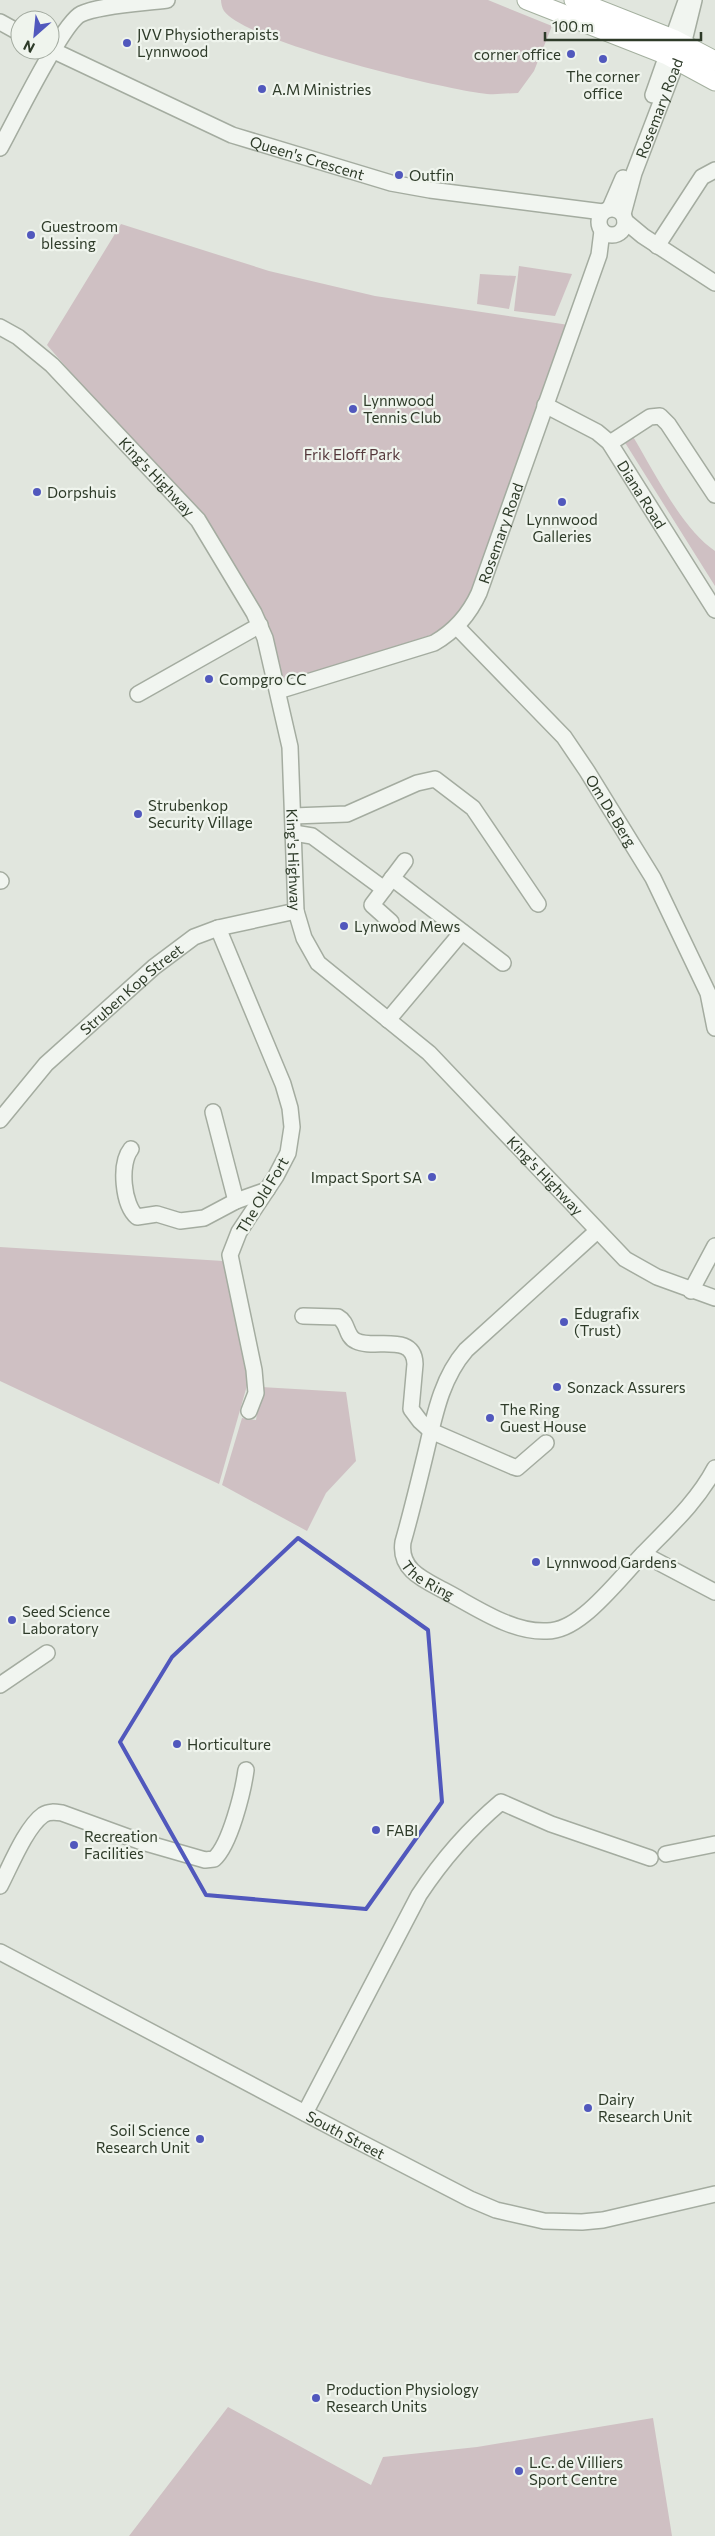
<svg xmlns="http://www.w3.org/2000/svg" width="715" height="2536" font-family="Commissioner,sans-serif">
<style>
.green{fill:#cfc0c3}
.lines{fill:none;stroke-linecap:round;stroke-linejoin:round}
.minor-casing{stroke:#a4aca0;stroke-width:18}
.major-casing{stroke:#a4b09f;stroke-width:21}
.minor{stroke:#f1f5f0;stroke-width:15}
.major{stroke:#fff;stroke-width:19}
.marked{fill:none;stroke:#5158bd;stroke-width:4;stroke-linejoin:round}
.poi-dot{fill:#5158bd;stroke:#eff4ed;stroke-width:2}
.labels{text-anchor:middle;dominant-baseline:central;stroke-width:4.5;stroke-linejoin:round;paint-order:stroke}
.poi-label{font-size:15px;fill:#2e3b29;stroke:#eff4ed;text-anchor:start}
.street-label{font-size:15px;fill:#2e3b29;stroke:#eff4ed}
.park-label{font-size:15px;fill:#55383b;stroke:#eff4ed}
</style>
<rect width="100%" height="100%" fill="#e1e6de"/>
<g class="green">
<path d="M221,0H488L552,26L534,71L518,93C508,93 497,95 487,94C445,90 246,42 224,11C222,8 221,3 221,0Z"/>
<polygon points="121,224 269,271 375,296 569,325 469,600 440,632 281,683 269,628 207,522 119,428 47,345"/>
<polygon points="519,266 572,274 555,316 514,311"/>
<polygon points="480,274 516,276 509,309 477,304"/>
<path d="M632,435C654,471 681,528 715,551V586L624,441Z"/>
<polygon points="0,1247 223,1261 248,1382 219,1484 0,1381"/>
<polygon points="261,1387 346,1392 356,1461 326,1493 307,1531 222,1485 242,1418 256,1420"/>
<polygon points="228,2407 371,2485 383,2457 477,2447 653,2418 672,2536 129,2536"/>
</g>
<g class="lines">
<g class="minor-casing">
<g id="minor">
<polyline points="0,22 20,33"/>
<path id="s1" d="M50,49L232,135L391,183L430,190L603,212"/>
<polyline points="653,95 686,1"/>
<path d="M0,148C13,125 62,23 81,14C100,5 145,3 167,0"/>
<polyline points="610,208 623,178"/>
<circle cx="612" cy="222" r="13"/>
<path id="s2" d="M623,214L634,173L683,45L694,0"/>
<polyline points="625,221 643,236 715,283"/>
<polyline points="657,246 702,177 715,170"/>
<path id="s3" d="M0,327L18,337L52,365L198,520L254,613L265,638L290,747L296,911L304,938L318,963L429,1053L625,1259L657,1277L715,1298"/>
<path id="s4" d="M545,405L597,432L609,442L715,610"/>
<polyline points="610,443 650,417 660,416 668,424 715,495"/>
<path id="s5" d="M457,627L564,737L587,771L653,878L708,993L715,1028"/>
<path id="s6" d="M278,691L434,643C455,631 469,615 479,593L599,255L602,231"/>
<polyline points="138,694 260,625"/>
<polyline points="293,816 347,814 417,783 435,779 473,808 538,904"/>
<polyline points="294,833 312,836 384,889"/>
<polyline points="392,878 503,963"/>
<polyline points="0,880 1,881"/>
<polyline points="391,922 372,905 405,861"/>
<polyline points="218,928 283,1084 290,1108 292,1127 288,1153 276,1176 239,1232 230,1255 254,1370 256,1393 249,1411"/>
<polyline points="388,1020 462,932"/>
<polyline points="213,1112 236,1201"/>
<path id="s7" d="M0,1120L46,1064L154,967L194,937L218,928L296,911"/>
<path d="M131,1149C119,1164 123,1205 137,1217L157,1214L180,1221L204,1218L236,1201L267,1190"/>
<path id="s8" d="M596,1232L466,1350C440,1380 434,1419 425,1456C418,1485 411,1514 403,1542C399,1569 422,1579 443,1590C474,1606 511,1633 547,1631C561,1631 574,1623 585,1614C606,1597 624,1574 643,1554C669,1527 697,1502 715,1468"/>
<polyline points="691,1291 715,1246"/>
<path d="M303,1316L338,1317C349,1323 345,1336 356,1341C374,1350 414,1332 415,1364L411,1409L420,1421L431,1431L514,1467L517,1468L546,1443"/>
<polyline points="643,1554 715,1592"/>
<polyline points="0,1685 47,1653"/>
<polyline points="666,1854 715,1844"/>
<path d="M0,1886C10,1867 26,1827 43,1815C49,1811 55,1812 62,1813L139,1841L205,1860L214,1859C230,1845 243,1792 246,1770"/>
<path id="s9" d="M0,1952L352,2138L470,2199L496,2210L544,2221L582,2222L603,2220L715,2194"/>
<path d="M305,2113L419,1895C442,1860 469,1829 501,1802L551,1824L650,1858"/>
</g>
</g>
<g class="major-casing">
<g id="major">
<polyline points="527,0 667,55 715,81"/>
<polyline points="574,0 673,39 715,61"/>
</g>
</g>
<use href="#minor" class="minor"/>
<use href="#major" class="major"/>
</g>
<path class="marked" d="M298,1538L428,1630L442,1802L366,1909L206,1895L120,1742L172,1657Z"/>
<g class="poi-dot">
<circle cx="127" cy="43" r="5"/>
<circle cx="571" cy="54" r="5"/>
<circle cx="603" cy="59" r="5"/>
<circle cx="262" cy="89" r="5"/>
<circle cx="399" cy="175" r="5"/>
<circle cx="31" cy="235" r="5"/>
<circle cx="353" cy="409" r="5"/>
<circle cx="37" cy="492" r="5"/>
<circle cx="562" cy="502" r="5"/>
<circle cx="209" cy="679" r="5"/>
<circle cx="138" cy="814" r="5"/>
<circle cx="344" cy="926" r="5"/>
<circle cx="432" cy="1177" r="5"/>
<circle cx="564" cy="1322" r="5"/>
<circle cx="557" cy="1387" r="5"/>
<circle cx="490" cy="1418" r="5"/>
<circle cx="536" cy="1562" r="5"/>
<circle cx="12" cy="1620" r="5"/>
<circle cx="177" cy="1744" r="5"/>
<circle cx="376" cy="1830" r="5"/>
<circle cx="74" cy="1845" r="5"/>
<circle cx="588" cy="2108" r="5"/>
<circle cx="200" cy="2139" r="5"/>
<circle cx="316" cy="2398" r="5"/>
<circle cx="519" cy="2471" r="5"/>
</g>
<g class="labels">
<g class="poi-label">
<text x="137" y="34">JVV Physiotherapists<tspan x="137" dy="17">Lynnwood</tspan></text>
<text x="561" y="54" text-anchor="end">corner office</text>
<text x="603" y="76" text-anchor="middle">The corner<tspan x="603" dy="17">office</tspan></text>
<text x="272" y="89">A.M Ministries</text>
<text x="409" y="175">Outfin</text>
<text x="41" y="226">Guestroom<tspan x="41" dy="17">blessing</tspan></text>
<text x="363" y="400">Lynnwood<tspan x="363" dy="17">Tennis Club</tspan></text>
<text x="47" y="492">Dorpshuis</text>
<text x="562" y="519" text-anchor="middle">Lynnwood<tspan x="562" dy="17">Galleries</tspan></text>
<text x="219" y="679">Compgro CC</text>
<text x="148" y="805">Strubenkop<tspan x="148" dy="17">Security Village</tspan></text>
<text x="354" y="926">Lynwood Mews</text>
<text x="422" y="1177" text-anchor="end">Impact Sport SA</text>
<text x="574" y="1313">Edugrafix<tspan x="574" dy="17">(Trust)</tspan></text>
<text x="567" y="1387">Sonzack Assurers</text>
<text x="500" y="1409">The Ring<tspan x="500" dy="17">Guest House</tspan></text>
<text x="546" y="1562">Lynnwood Gardens</text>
<text x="22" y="1611">Seed Science<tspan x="22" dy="17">Laboratory</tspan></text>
<text x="187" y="1744">Horticulture</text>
<text x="386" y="1830">FABI</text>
<text x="84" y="1836">Recreation<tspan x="84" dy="17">Facilities</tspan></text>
<text x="598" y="2099">Dairy<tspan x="598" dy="17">Research Unit</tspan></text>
<text x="190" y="2130" text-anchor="end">Soil Science<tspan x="190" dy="17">Research Unit</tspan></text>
<text x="326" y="2389">Production Physiology<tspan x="326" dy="17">Research Units</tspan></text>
<text x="529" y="2462">L.C. de Villiers<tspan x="529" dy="17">Sport Centre</tspan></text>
</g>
<g class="street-label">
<text stroke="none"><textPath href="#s2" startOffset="112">Rosemary Road</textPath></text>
<text stroke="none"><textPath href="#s1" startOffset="280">Queen's Crescent</textPath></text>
<text stroke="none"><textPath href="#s3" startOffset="218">King's Highway</textPath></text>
<text stroke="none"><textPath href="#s4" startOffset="136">Diana Road</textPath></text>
<text stroke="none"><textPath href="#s6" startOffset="295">Rosemary Road</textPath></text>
<text stroke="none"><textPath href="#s5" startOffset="241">Om De Berg</textPath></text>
<text stroke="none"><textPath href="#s3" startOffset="638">King's Highway</textPath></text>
<text stroke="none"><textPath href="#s7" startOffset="186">Struben Kop Street</textPath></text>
<text stroke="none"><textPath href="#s3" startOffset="1058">King's Highway</textPath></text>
<text transform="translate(262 1195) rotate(-59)">The Old Fort</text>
<text stroke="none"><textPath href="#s8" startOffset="429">The Ring</textPath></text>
<text stroke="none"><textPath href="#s9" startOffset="391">South Street</textPath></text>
</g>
<g class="park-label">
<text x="352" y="454">Frik Eloff Park</text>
</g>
</g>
<g transform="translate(35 35) rotate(207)"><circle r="24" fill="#eff4ed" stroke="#a2aa9f"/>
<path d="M0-4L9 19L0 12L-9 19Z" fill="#5158bd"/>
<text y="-8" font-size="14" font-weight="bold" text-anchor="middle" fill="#2e3b29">N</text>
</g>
<path d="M545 32v8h156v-8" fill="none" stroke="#2e3b29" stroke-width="2.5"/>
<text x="552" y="32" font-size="15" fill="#2e3b29" stroke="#eff4ed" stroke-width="4" paint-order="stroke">100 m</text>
</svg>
